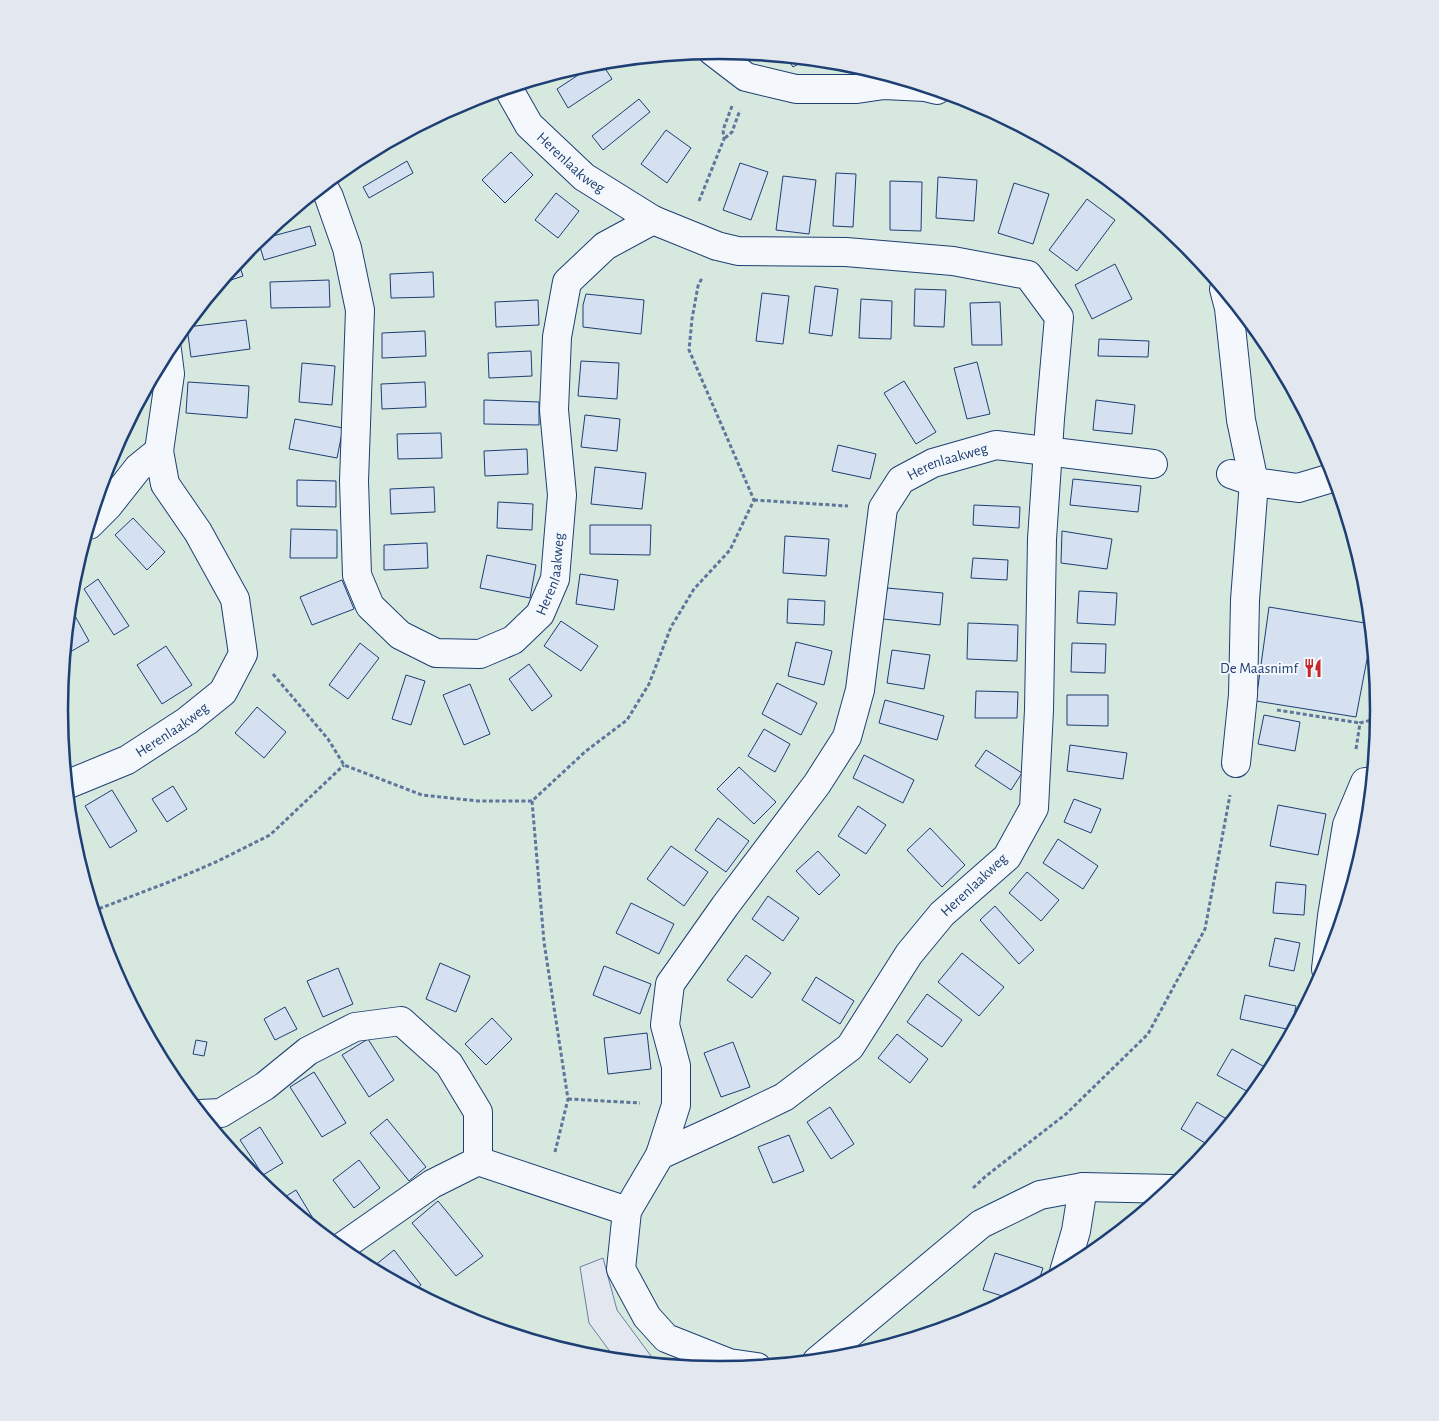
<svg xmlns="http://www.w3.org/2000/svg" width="1439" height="1421" font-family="'Alegreya Sans',sans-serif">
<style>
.green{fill:#d7e8df;stroke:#687fa3}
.parking{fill:#e3e8f0;stroke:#687fa3}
.building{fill:#d5e0f0;stroke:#1d3f73}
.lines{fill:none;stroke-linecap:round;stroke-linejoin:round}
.minor-casing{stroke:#1d3f73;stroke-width:30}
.path{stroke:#5e769c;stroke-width:3;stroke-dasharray:4 2.5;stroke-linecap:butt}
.minor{stroke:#f4f7fb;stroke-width:28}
.labels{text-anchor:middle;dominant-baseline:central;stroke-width:4;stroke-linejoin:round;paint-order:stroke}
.street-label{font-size:15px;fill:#1d3f73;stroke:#f4f7fb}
.poi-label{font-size:15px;fill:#1d3f73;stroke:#f4f7fb;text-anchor:end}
.rim{fill:none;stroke:#1d3f73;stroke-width:2.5}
</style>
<rect width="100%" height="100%" fill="#f4f7fb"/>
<circle class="green" cx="719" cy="710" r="658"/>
<polygon class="parking" points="603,1258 617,1310 651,1356 642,1363 617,1361 589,1323 580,1267"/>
<g class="building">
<polygon points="786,57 807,59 793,67"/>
<polygon points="598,62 601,62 612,79 568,108 557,89"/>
<polygon points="639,99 650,112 603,150 592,136"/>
<polygon points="666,130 691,148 667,183 641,164"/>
<polygon points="394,139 397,144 367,162 363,156"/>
<polygon points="511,152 533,175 505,203 482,180"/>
<polygon points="407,161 413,173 369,198 363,187"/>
<polygon points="740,163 768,172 751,220 723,210"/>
<polygon points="836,173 856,174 853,227 833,226"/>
<polygon points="783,176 816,180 809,234 776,230"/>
<polygon points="938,177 977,180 974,221 936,218"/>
<polygon points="890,181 922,182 921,231 890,230"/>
<polygon points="1014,183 1049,194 1033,244 998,233"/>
<polygon points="556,193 579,211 558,238 535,220"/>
<polygon points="1087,199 1115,220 1077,271 1049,250"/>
<polygon points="310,226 316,245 264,260 258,240"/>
<polygon points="238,261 243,276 219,284"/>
<polygon points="1115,264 1132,299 1092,319 1075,285"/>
<polygon points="433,272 434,297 391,298 390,274"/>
<polygon points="329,280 330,307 271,308 270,282"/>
<polygon points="815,286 838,289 832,336 809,333"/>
<polygon points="915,289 946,290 944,327 914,326"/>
<polygon points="762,293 789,296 783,344 756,341"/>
<polygon points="586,294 644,300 641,334 583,327 583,305"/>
<polygon points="861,299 892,301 891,339 859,338"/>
<polygon points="538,300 539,325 496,327 495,302"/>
<polygon points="1000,302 1002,345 972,345 970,303"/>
<polygon points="246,320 250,349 191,357 187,327"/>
<polygon points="425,331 426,356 382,358 382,333"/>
<polygon points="1099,339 1149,341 1148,357 1098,356"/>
<polygon points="531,351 532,376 489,378 488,353"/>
<polygon points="581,361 619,363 617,399 578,396"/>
<polygon points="977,362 990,414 967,419 954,368"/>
<polygon points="302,363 335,366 332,405 299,402"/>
<polygon points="904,381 936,432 916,444 884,393"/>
<polygon points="188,382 249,386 247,418 186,413"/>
<polygon points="425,382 426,407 382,409 381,384"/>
<polygon points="484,400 539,402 539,425 484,424"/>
<polygon points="1096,400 1135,405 1132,434 1093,430"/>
<polygon points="585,415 620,419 617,451 581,447"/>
<polygon points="295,419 343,428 337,458 289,449"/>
<polygon points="441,433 442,458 398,459 397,434"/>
<polygon points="838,445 876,454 870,479 832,471"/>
<polygon points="527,449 528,474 485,476 484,451"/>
<polygon points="595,467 646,473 642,509 591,504"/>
<polygon points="1073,479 1141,486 1138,512 1070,505"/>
<polygon points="297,480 336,481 336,507 297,506"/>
<polygon points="434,487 435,512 391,514 390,489"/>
<polygon points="498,502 533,504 532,530 497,528"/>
<polygon points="974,505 1020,507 1019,528 973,525"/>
<polygon points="133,518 165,552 147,570 115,535"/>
<polygon points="590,525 651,525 650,555 590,554"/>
<polygon points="291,529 337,530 337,558 290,558"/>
<polygon points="1062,531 1112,539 1107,569 1061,563"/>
<polygon points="785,536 829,539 826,576 783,573"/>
<polygon points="427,543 428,568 384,570 384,545"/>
<polygon points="487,555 536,565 530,598 480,588"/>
<polygon points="973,558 1008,560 1007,580 971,578"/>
<polygon points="580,574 618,580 614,610 576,604"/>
<polygon points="98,579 129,626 114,635 84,589"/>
<polygon points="342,580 354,609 312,625 300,597"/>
<polygon points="887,588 943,593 940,625 883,619"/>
<polygon points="1079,591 1117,593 1115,625 1077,623"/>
<polygon points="788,599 825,601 824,625 787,623"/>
<polygon points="69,605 89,641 65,655"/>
<polygon points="1269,607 1371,624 1372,633 1356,717 1256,701"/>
<polygon points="561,621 598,646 581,671 544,646"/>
<polygon points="968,623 1018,625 1017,661 967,659"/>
<polygon points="796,642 832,651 824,685 788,676"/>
<polygon points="360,643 379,658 348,699 329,685"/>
<polygon points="1072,643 1106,644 1105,673 1071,672"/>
<polygon points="166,646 192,685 162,704 137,665"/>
<polygon points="892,650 930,655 924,689 887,683"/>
<polygon points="529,664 552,696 532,711 509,679"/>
<polygon points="406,675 425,681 411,725 392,719"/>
<polygon points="777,683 817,703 801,735 762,714"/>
<polygon points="470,684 490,734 464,745 443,695"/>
<polygon points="976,691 1018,692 1017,718 975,718"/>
<polygon points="1067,695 1108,695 1108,726 1067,725"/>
<polygon points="885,700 944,716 937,740 879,723"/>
<polygon points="257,707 286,732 264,758 235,733"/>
<polygon points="1264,715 1300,722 1295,751 1258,744"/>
<polygon points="764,729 790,744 775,772 748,756"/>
<polygon points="1070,745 1127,753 1123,779 1067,771"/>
<polygon points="986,750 1022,773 1011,790 975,766"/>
<polygon points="864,755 914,780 903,803 853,778"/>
<polygon points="739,767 776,802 754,824 717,789"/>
<polygon points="173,786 187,809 167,822 152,799"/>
<polygon points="112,790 137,831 110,848 85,806"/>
<polygon points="1074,799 1101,809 1091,833 1064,822"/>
<polygon points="1278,805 1326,814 1318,855 1270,846"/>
<polygon points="858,806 886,825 866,854 838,836"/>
<polygon points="718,818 749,841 726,872 695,850"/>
<polygon points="930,828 965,865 942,887 907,850"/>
<polygon points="1058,839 1098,866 1083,889 1043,863"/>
<polygon points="671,846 708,872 684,906 647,879"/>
<polygon points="818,851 840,875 819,895 796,871"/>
<polygon points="1027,872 1059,900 1041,921 1009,893"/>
<polygon points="1276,882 1306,885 1304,915 1273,913"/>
<polygon points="768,896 799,918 783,941 752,919"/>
<polygon points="631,903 674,924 659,954 616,933"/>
<polygon points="995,906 1034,950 1019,964 980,920"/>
<polygon points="1275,938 1300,943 1294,971 1269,966"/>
<polygon points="962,953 1004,987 979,1016 938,982"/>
<polygon points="746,955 771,973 752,998 727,980"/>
<polygon points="440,963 470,976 456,1012 426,999"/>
<polygon points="604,966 651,984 640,1014 593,995"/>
<polygon points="338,968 353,1004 323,1017 307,981"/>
<polygon points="816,977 854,1001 840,1024 802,1000"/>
<polygon points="927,994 962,1020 942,1047 907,1022"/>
<polygon points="1245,995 1296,1006 1291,1030 1240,1019"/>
<polygon points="285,1007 297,1029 275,1040 264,1019"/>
<polygon points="492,1018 512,1039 486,1065 465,1044"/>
<polygon points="647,1033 651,1069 608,1074 604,1038"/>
<polygon points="897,1034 928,1059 910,1083 878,1058"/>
<polygon points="368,1039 394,1080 369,1097 342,1055"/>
<polygon points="196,1040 207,1042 204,1056 193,1054"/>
<polygon points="733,1042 750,1087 721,1097 704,1053"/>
<polygon points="1232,1049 1272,1071 1254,1095 1217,1075"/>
<polygon points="314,1072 346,1123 322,1137 290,1087"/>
<polygon points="1197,1102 1232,1122 1212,1147 1181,1129"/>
<polygon points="830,1107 854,1144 831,1159 807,1122"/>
<polygon points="387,1119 426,1167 409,1181 370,1133"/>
<polygon points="260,1127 283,1163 263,1175 240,1140"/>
<polygon points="789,1135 804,1171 773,1183 758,1147"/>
<polygon points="359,1160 380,1188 354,1208 333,1180"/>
<polygon points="296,1190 323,1235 280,1200"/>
<polygon points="438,1201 483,1256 456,1276 412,1223"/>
<polygon points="1097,1239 1109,1241 1094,1254"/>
<polygon points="394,1250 421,1285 413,1292 378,1273 373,1267"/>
<polygon points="995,1253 1043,1268 1037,1286 1012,1299 983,1290"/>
</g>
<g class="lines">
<g class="minor-casing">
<g id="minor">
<polyline points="712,51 746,77 796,89 857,89 884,85 925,87 937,90"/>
<path id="s1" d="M508,88L529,125L584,177L653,220L717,246L738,251L846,252L953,261L1028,275L1059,317L1050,419L1042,539L1039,710L1034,808L1007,857L942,914L909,954L850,1047L784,1097L730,1123L660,1155L627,1211L621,1269L647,1317L666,1338L729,1363L757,1367"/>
<path id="s2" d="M323,186L329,197L347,248L360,310L354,481L357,575L370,606L400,635L436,653L480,654L513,640L540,614L555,579L562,495L554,410L557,337L567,282L605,246L653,220"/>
<polyline points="1224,289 1229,308 1241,420 1254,482 1298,488 1335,477"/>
<polyline points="1231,474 1254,482 1245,600 1243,695 1236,763"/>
<polyline points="89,525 108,506 138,468 159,451"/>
<path id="s3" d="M66,785L127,760L187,721L223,692L243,654L235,599L198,532L165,484L159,451L170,374L167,350"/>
<polyline points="1326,969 1332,916 1347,825 1365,782 1373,782"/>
<polyline points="200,1114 221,1113 265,1086 308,1051 355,1027 401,1021 449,1064 478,1112 478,1161"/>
<path id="s4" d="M660,1155L676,1105V1066L665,1025L670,984L725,906L817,784L847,737L860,690L883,508L901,480L933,463L996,445L1153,464"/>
<polyline points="339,1249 432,1184 478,1161 627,1211"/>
<polyline points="1064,1272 1076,1231 1083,1187"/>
<polyline points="817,1361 981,1224 1040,1195 1083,1187 1172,1189"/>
</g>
</g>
<g class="path">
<polyline points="725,138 732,132 740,110"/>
<polyline points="699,201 724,139 723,130 732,106"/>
<polyline points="754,500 848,506"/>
<polyline points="273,674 328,739 344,765 422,795 478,801 532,801 586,751 627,720 649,684 671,627 694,589 730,550 754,500 689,350 692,319 698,286 702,278"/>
<polyline points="1277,710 1360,723"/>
<polyline points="1356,749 1360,723 1379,718"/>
<polyline points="532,801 544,942 568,1099 555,1152"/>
<polyline points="93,911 169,882 216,862 270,835 344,765"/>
<polyline points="568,1099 640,1103"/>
<polyline points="973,1188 986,1176 1066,1114 1148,1034 1205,929 1230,795"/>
</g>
<use href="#minor" class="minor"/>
</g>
<defs>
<g id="restaurant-bare" transform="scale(1.5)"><path d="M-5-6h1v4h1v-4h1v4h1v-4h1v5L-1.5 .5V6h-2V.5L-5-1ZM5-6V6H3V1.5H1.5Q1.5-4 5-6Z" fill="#c62828" stroke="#f4f7fb" stroke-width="2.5" paint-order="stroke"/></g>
</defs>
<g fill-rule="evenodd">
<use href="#restaurant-bare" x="1313" y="668"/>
</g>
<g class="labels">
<g class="street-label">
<text stroke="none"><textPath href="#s1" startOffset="99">Herenlaakweg</textPath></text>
<text stroke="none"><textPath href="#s4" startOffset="795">Herenlaakweg</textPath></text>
<text stroke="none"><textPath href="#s2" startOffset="670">Herenlaakweg</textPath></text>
<text stroke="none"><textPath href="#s3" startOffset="120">Herenlaakweg</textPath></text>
<text transform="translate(974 885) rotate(-43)">Herenlaakweg</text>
</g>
<g class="poi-label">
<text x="1298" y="668">De Maasnimf</text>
</g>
</g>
<path d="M0 0H1439V1421H0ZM68 710a651 651 0 1 1 1302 0a651 651 0 1 1-1302 0Z" fill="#e3e8f0" fill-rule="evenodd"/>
<path class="rim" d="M68 710a651 651 0 1 1 1302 0a651 651 0 1 1-1302 0Z"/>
</svg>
